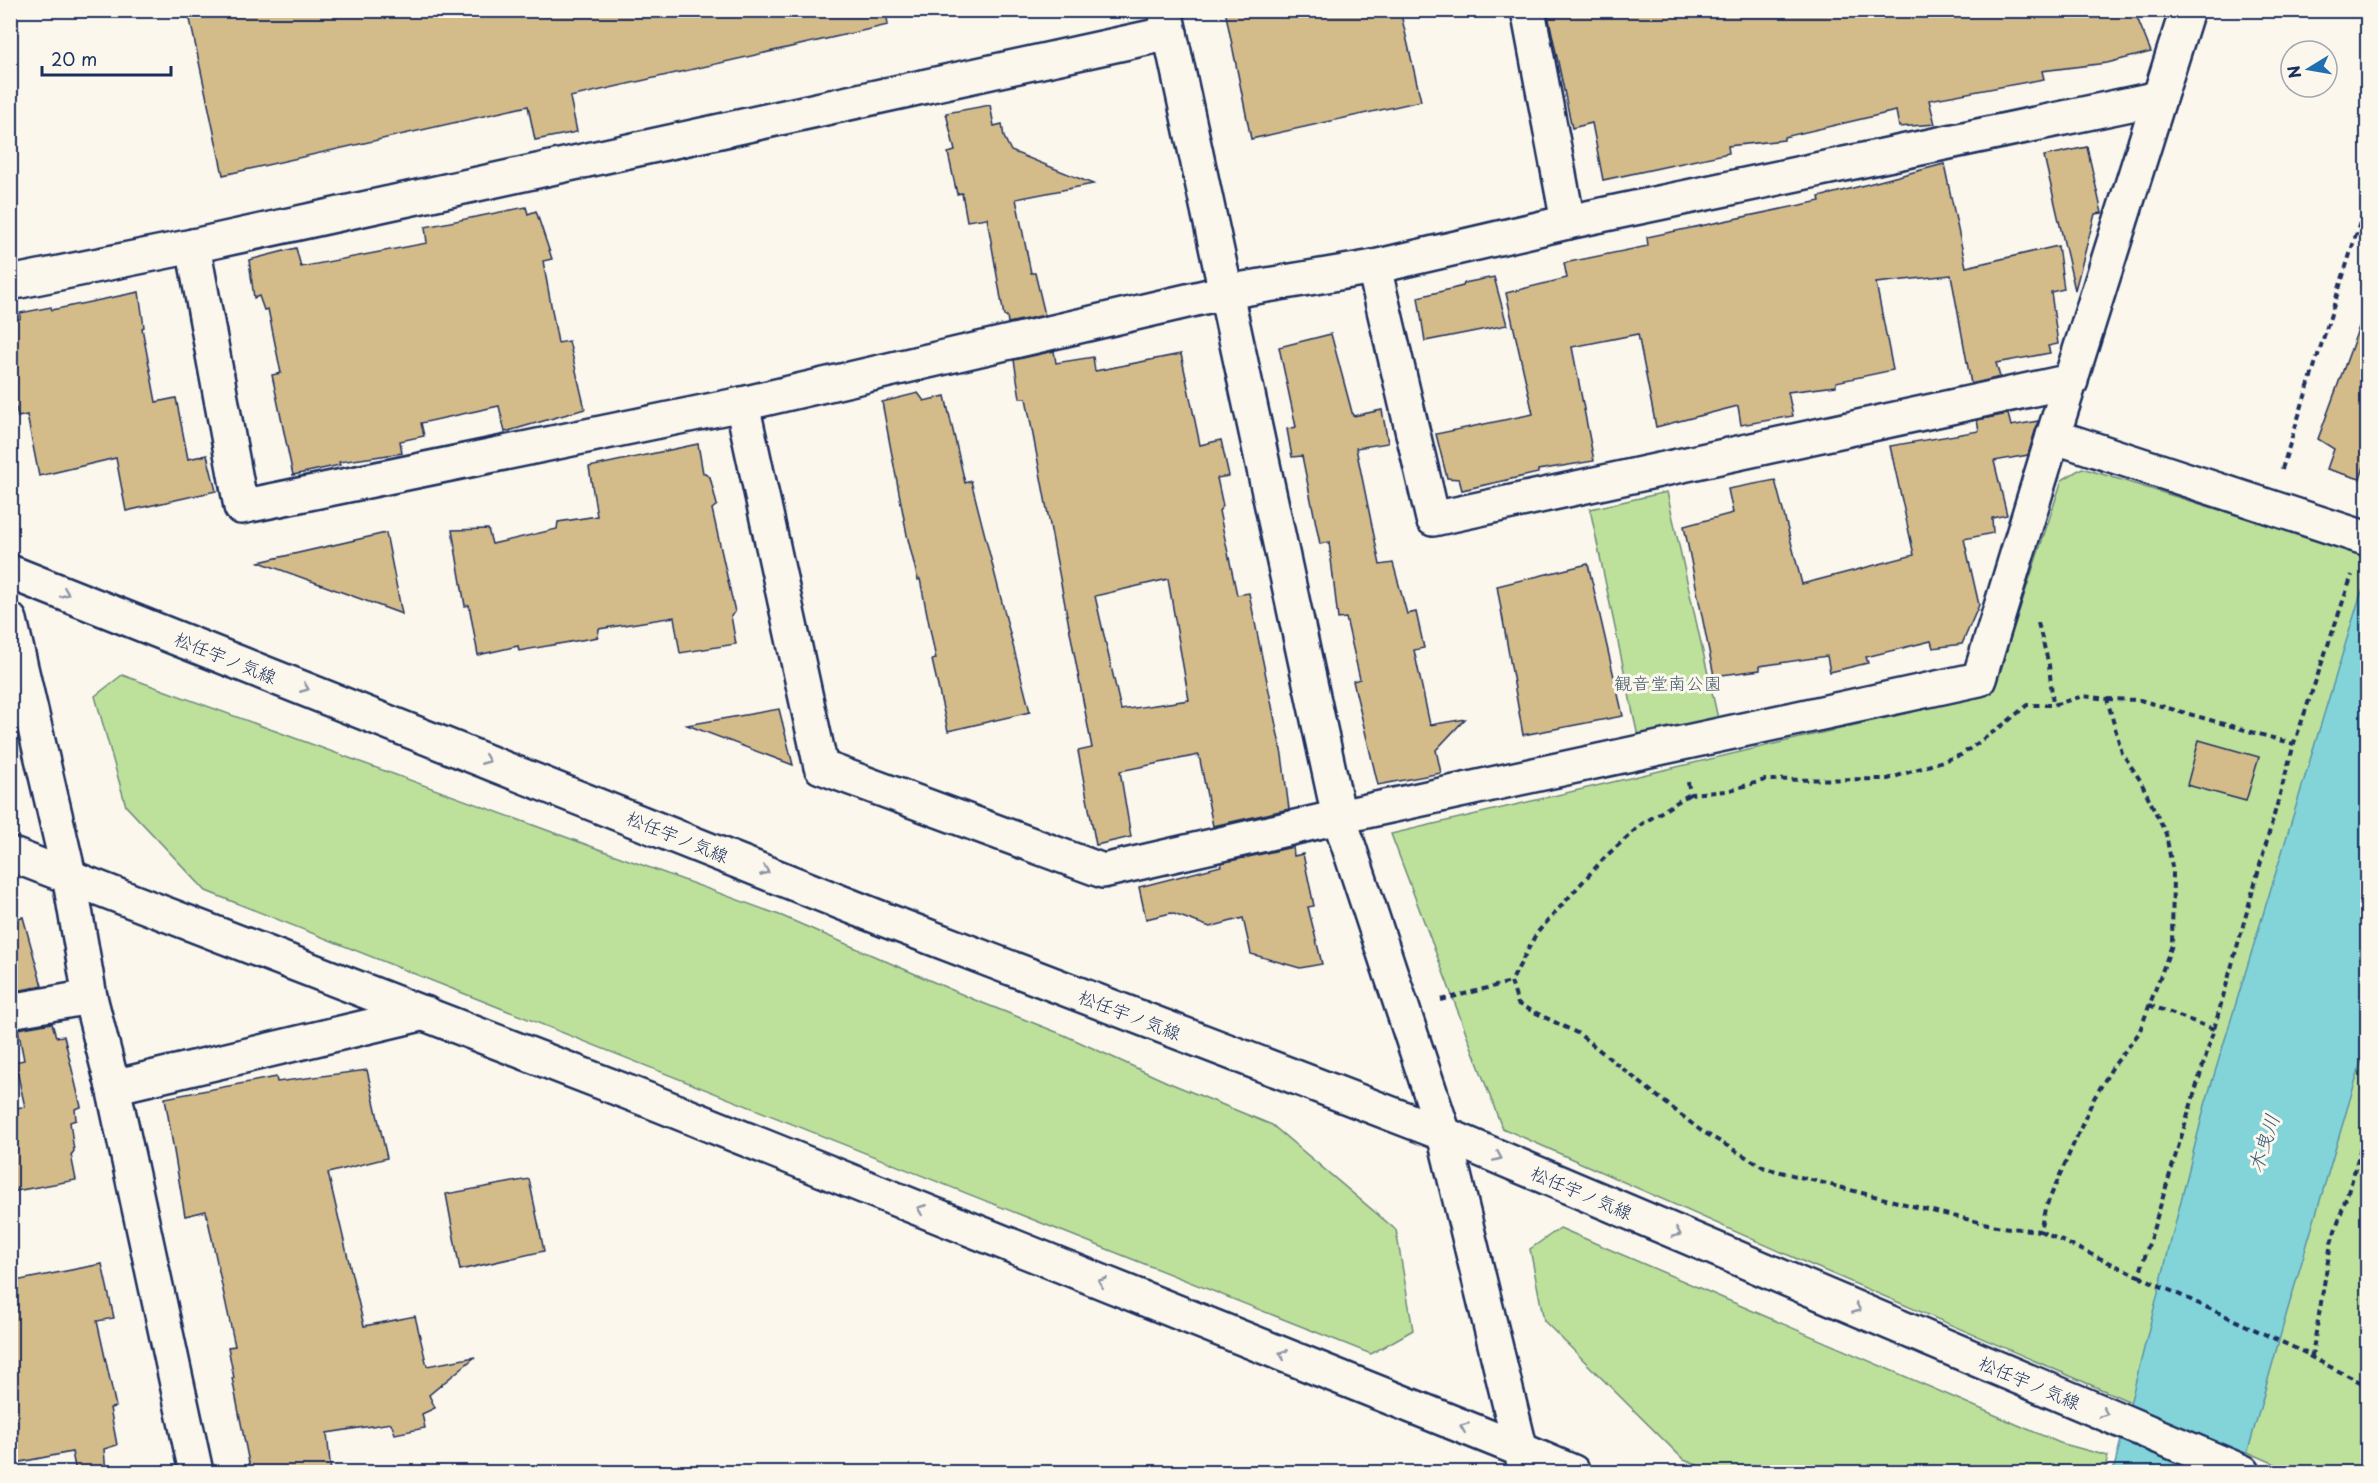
<svg xmlns="http://www.w3.org/2000/svg" width="2378" height="1483" font-family="'Playpen Sans','Klee One',sans-serif">
<style>
.green{fill:#bde19b;stroke:#6c887c;stroke-width:1.5}
.water{fill:#83d4d9;stroke:#5992a8;stroke-width:1.5}
.building{fill:#d4bb8a;stroke:#1b2f5e;stroke-width:1.5;fill-rule:evenodd}
.lines{fill:none;stroke-linecap:round;stroke-linejoin:round}
.minor-casing{stroke:#1b2f5e;stroke-width:38}
.tertiary-casing{stroke:#1b2f5e;stroke-width:38}
.primary-casing{stroke:#1b2f5e;stroke-width:38}
.path{stroke:#1b2f5e;stroke-width:4;stroke-dasharray:6 4.5;stroke-linecap:butt}
.minor{stroke:#fbf7ec;stroke-width:33}
.tertiary{stroke:#fbf7ec;stroke-width:33}
.primary{stroke:#fbf7ec;stroke-width:33}
.oneway{stroke:#8b93a5}
.labels{text-anchor:middle;dominant-baseline:central;stroke-width:6;stroke-linejoin:round;paint-order:stroke}
.street-label{font-size:18px;fill:#1b2f5e;stroke:#fbf7ec}
.park-label{font-size:18px;fill:#445c6d;stroke:#fbf7ec}
.water-label{font-size:20px;font-style:italic;fill:#35587d;stroke:#fbf7ec}
</style>
<rect width="100%" height="100%" fill="#fbf7ec"/>
<filter id="ink" filterUnits="userSpaceOnUse"><feTurbulence type="fractalNoise" baseFrequency=".0167" numOctaves="2"/><feDisplacementMap in="SourceGraphic" scale="12" xChannelSelector="R" yChannelSelector="G"/><feConvolveMatrix kernelMatrix="1 2 1 2 8 2 1 2 1" color-interpolation-filters="sRGB"/></filter>
<g filter="url(#ink)">
<g class="green">
<polygon points="2082,468 2367,555 2367,1466 2323,1472 2294,1472 1795,1258 1502,1128 1391,834 1992,693 2062,480"/>
<polygon points="1667,492 1719,723 1638,737 1590,509"/>
<polygon points="122,675 782,916 975,1000 1064,1035 1167,1082 1272,1125 1396,1230 1413,1330 1371,1354 206,891 126,806 95,696"/>
<polygon points="1560,1228 2060,1443 2108,1456 2104,1472 1716,1472 1684,1460 1544,1321 1530,1249"/>
</g>
<polygon class="water" points="2367,583 2367,1042 2287,1312 2242,1472 2113,1472 2205,1105 2360,596"/>
<g class="building">
<polygon points="188,10 886,10 888,25 570,97 577,132 535,140 528,106 223,175"/>
<polygon points="1225,10 1400,10 1421,101 1251,139"/>
<polygon points="1547,10 2134,10 2151,52 2107,63 2042,71 2044,79 1929,100 1935,124 1899,127 1896,111 1784,137 1784,140 1728,146 1729,153 1603,180 1592,123 1572,128"/>
<polygon points="990,105 994,126 1002,124 1004,137 1011,151 1093,184 1016,199 1031,273 1035,273 1045,315 1008,323 1007,316 1004,316 987,218 967,221 962,193 957,194 948,153 955,151 946,113"/>
<polygon points="2087,147 2102,213 2095,214 2075,290 2044,156"/>
<polygon points="1944,164 1966,267 2058,246 2064,289 2051,292 2058,344 2048,346 2050,353 1996,363 2000,377 1971,384 1951,275 1876,283 1893,370 1836,382 1836,386 1788,392 1793,416 1741,425 1738,406 1656,427 1638,334 1572,347 1594,461 1538,470 1538,473 1462,490 1459,479 1447,478 1436,434 1533,414 1506,293 1567,278 1564,263 1648,246 1647,237 1820,201 1819,197"/>
<polygon points="526,207 528,214 536,211 552,259 543,261 558,343 569,341 585,409 505,432 499,406 421,423 424,436 400,441 402,453 339,462 340,465 293,475 272,375 281,373 268,309 264,310 259,296 254,298 249,260 296,248 301,267 427,243 425,227"/>
<polygon points="1494,277 1507,325 1425,341 1418,297 1463,286 1464,283"/>
<polygon points="139,292 144,327 142,328 156,402 176,398 188,459 207,455 216,491 126,511 116,458 39,476 27,415 18,417 16,408 10,409 10,321 20,319 20,313 51,307 52,310"/>
<polygon points="2363,316 2367,316 2367,469 2364,467 2360,479 2327,469 2334,449 2318,439"/>
<polygon points="1331,334 1353,416 1382,410 1388,443 1356,448 1380,565 1393,563 1407,614 1416,612 1424,648 1414,650 1430,725 1465,719 1436,750 1441,773 1378,785 1353,681 1360,679 1346,618 1338,619 1329,542 1320,544 1302,456 1292,457 1287,429 1296,427 1279,347"/>
<path d="M1054,351L1056,363L1093,357L1095,371L1181,354L1200,445L1221,440L1229,476L1217,478L1223,506L1219,511L1237,595L1249,593L1282,755L1289,809L1213,826L1199,755L1120,771L1131,837L1096,845L1078,751L1092,748L1026,398H1020L1014,360ZM1168,579L1189,700L1121,710L1095,596Z"/>
<polygon points="918,393 924,401 945,396 965,483 971,481 1030,712 948,731 932,660 936,659 920,579 918,580 907,535 882,402"/>
<polygon points="2008,414 2011,426 2038,421 2028,455 1994,461 2007,515 1992,518 1993,533 1964,539 1979,605 1962,644 1933,648 1931,641 1866,657 1868,663 1830,672 1827,656 1760,666 1760,670 1714,676 1684,526 1733,513 1728,489 1775,480 1802,584 1914,555 1890,446 1979,431 1977,420"/>
<polygon points="698,444 703,473 710,477 717,505 712,509 735,612 731,616 736,644 680,653 674,617 599,629 598,637 519,651 518,646 478,655 469,605 465,606 452,530 488,529 492,544 557,529 558,522 597,516 589,467"/>
<polygon points="386,533 402,614 259,562"/>
<polygon points="1588,564 1623,716 1523,735 1497,586"/>
<polygon points="779,709 793,765 687,725"/>
<polygon points="2199,740 2259,757 2246,801 2187,785"/>
<polygon points="1293,847 1294,856 1303,854 1314,906 1308,907 1322,964 1300,968 1251,954 1243,918 1210,927 1171,913 1146,919 1139,887 1221,866 1221,863"/>
<polygon points="23,917 42,986 11,992 10,920"/>
<polygon points="52,1023 56,1037 64,1036 81,1107 75,1109 76,1120 70,1122 74,1151 71,1155 76,1180 10,1192 10,1108 25,1107 15,1062 24,1060 18,1029"/>
<polygon points="367,1070 387,1158 328,1173 364,1326 415,1316 427,1366 475,1357 429,1395 435,1408 422,1414 425,1428 395,1434 391,1423 327,1433 331,1473 251,1473 232,1378 234,1378 228,1347 235,1346 206,1211 185,1216 165,1098 276,1077 277,1082"/>
<polygon points="529,1179 544,1251 460,1270 446,1194"/>
<polygon points="102,1264 114,1318 97,1321 116,1407 110,1408 117,1445 104,1449 106,1473 76,1473 72,1452 10,1464 10,1282"/>
</g>
<g class="lines">
<g class="minor-casing">
<g id="minor">
<polyline points="1528,10 1568,222"/>
<polyline points="193,246 241,507 742,404 1226,292 1374,267 1568,222 2159,98"/>
<polyline points="1374,267 1433,519 2071,381"/>
<polyline points="10,283 193,246 1170,33"/>
<polyline points="742,404 821,767 1103,871 1339,817 1979,679 2053,436 2368,539"/>
<polyline points="2053,436 2187,10"/>
<polyline points="10,620 69,875 90,997 113,1087 196,1472"/>
<polyline points="10,1011 90,997"/>
<polyline points="113,1087 425,1013"/>
</g>
</g>
<g class="tertiary-casing">
<polyline id="tertiary" points="1165,10 1339,817 1444,1134 1526,1472"/>
</g>
<g class="primary-casing">
<g id="primary">
<polyline points="10,572 888,921 1444,1134 2243,1472"/>
<polyline points="10,854 653,1102 1519,1449 1573,1472"/>
</g>
</g>
<g class="path">
<polyline points="2282,469 2368,197"/>
<polyline points="2038,623 2049,665 2053,705"/>
<polyline points="2107,699 2140,700 2294,744"/>
<polyline points="1688,782 1690,794 1727,791 1765,780 1888,779 1961,755 2007,722 2027,705 2053,705 2083,696 2107,699 2122,753 2140,780 2166,834 2173,872 2172,945 2139,1033 2112,1068 2093,1100 2045,1209 2040,1231 2001,1227 1940,1213 1765,1168 1700,1130 1579,1034 1518,1004 1511,982 1536,934 1605,857 1642,824 1690,794"/>
<polyline points="1441,1000 1511,982"/>
<polyline points="2149,1005 2214,1029"/>
<polyline points="2040,1231 2139,1276 2214,1029 2294,744 2352,575"/>
<polyline points="2139,1276 2312,1356 2331,1243 2352,1180 2368,1122"/>
<polyline points="2309,1356 2368,1386"/>
</g>
<use href="#minor" class="minor"/>
<use href="#tertiary" class="tertiary"/>
<use href="#primary" class="primary"/>
</g>
<defs><path id="oneway-chevron" d="M-2-3.5L2.5 0L-2 3.5" fill="none" stroke-width="1.6" stroke-linecap="round" stroke-linejoin="round" transform="scale(1.5)"/></defs>
<g class="oneway">
<use href="#oneway-chevron" transform="translate(65 593) rotate(22)"/>
<use href="#oneway-chevron" transform="translate(305 688) rotate(22)"/>
<use href="#oneway-chevron" transform="translate(486 760) rotate(22)"/>
<use href="#oneway-chevron" transform="translate(765 871) rotate(22)"/>
<use href="#oneway-chevron" transform="translate(1498 1157) rotate(23)"/>
<use href="#oneway-chevron" transform="translate(921 1209) rotate(-158)"/>
<use href="#oneway-chevron" transform="translate(1677 1233) rotate(23)"/>
<use href="#oneway-chevron" transform="translate(1102 1282) rotate(-158)"/>
<use href="#oneway-chevron" transform="translate(1857 1309) rotate(23)"/>
<use href="#oneway-chevron" transform="translate(1283 1354) rotate(-158)"/>
<use href="#oneway-chevron" transform="translate(2104 1413) rotate(23)"/>
<use href="#oneway-chevron" transform="translate(1464 1427) rotate(-158)"/>
</g>
</g>
<g class="labels">
<g class="street-label">
<text transform="translate(226 657) rotate(22)">松任宇ノ気線</text>
<text transform="translate(678 836) rotate(22)">松任宇ノ気線</text>
<text transform="translate(1130 1014) rotate(21)">松任宇ノ気線</text>
<text transform="translate(1582 1192) rotate(23)">松任宇ノ気線</text>
<text transform="translate(2030 1382) rotate(23)">松任宇ノ気線</text>
</g>
<g class="park-label">
<text x="1668" y="682">観音堂南公園</text>
</g>
<g class="water-label">
<text transform="translate(2263 1143) rotate(-72)">木曳川</text>
</g>
</g>
<rect width="2378" height="1483" fill="none" stroke="#fbf7ec" stroke-width="36"/>
<rect x="18" y="18" width="2342" height="1447" fill="none" stroke="#1b2f5e" stroke-width="2" filter="url(#ink)"/>
<g transform="translate(2309 69) rotate(259)"><circle r="28" fill="#fbf7ec" stroke="#a1a7b3" stroke-width="1.5"/>
<path d="M0-4.5L10 22L0 15L-10 22Z" fill="#1f6fb2"/>
<text y="-9" font-size="16" font-weight="bold" text-anchor="middle" fill="#1b2f5e">N</text>
</g>
<path d="M42 66v9h129v-9" fill="none" stroke="#1b2f5e" stroke-width="3"/>
<text x="51" y="66" font-size="18" fill="#1b2f5e" stroke="#fbf7ec" stroke-width="4.5" paint-order="stroke">20 m</text>
</svg>
